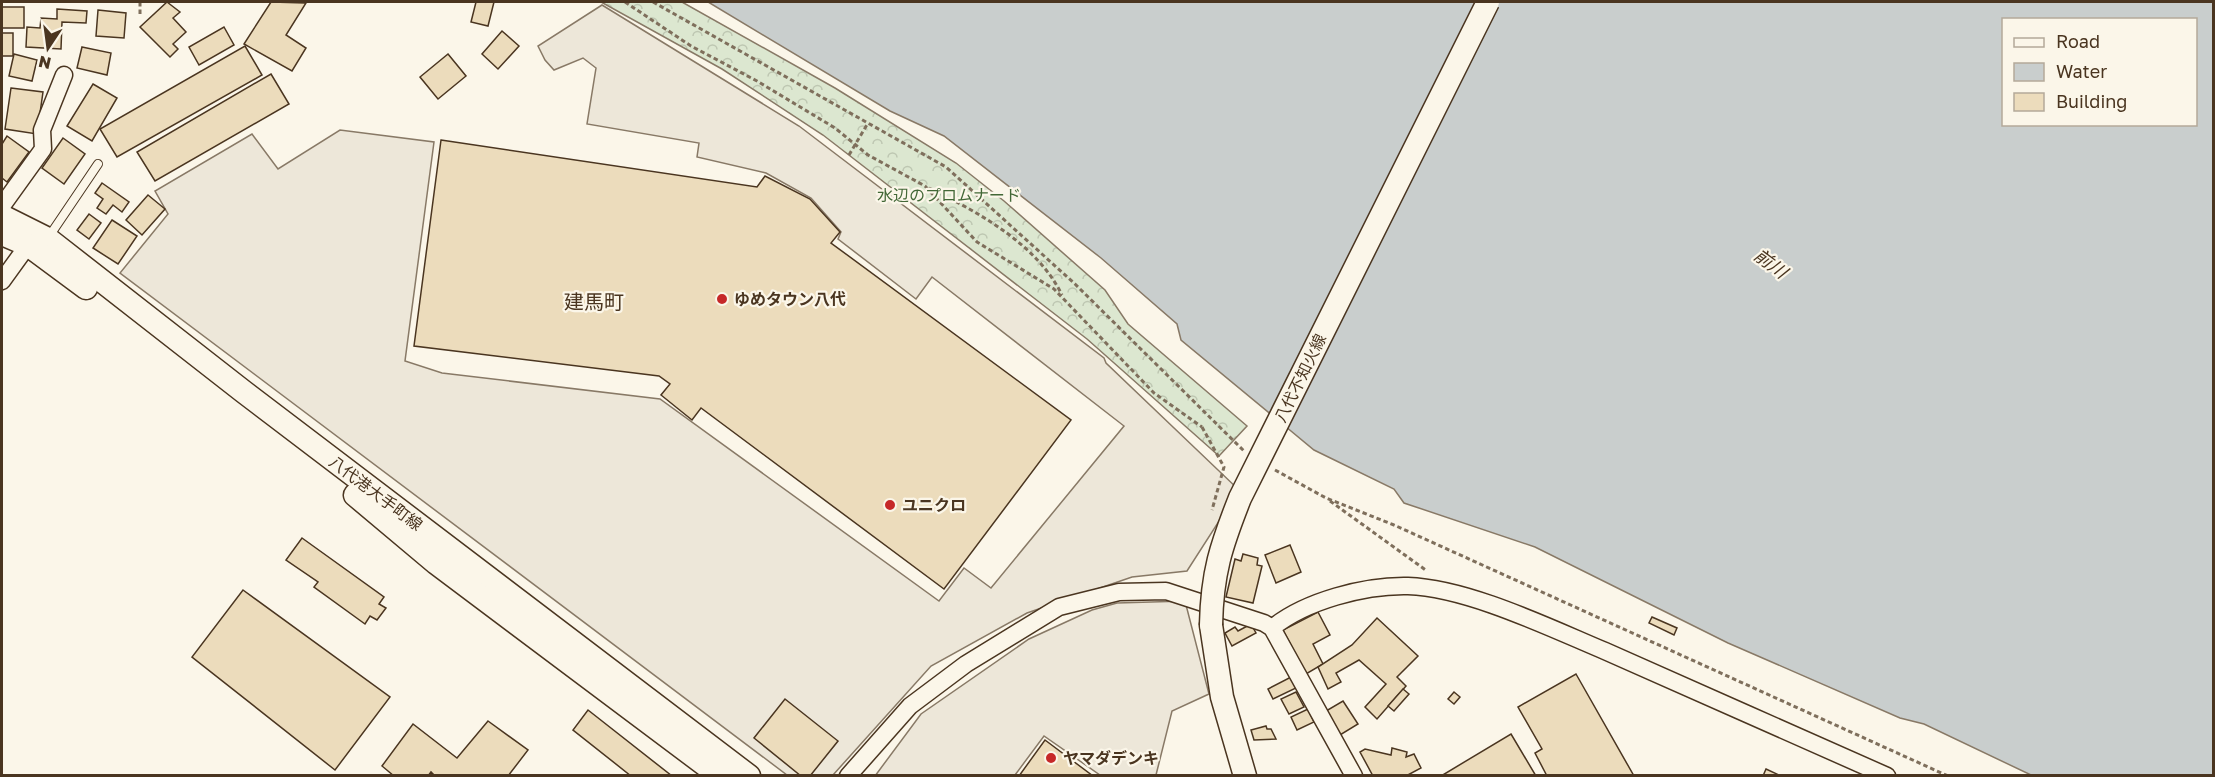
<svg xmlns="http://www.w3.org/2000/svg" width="2215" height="777" font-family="'Golos Text','Noto Sans JP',sans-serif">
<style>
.forest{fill:url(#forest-crowns);stroke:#887966;stroke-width:1.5}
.parking{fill:#ede7d9;stroke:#887966;stroke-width:1.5}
.water{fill:#c9cecd;stroke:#887966;stroke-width:1.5;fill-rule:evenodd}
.building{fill:#ecdcbc;stroke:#4a3520;stroke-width:1.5}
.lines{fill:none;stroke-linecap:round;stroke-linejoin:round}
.service-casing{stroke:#4a3520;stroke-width:10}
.minor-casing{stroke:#4a3520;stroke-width:19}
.secondary-casing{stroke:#4a3520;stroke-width:25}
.path{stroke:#7f6f5c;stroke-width:3;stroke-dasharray:4.5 3;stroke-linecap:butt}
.service{stroke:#fbf6e9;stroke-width:8}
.minor{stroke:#fbf6e9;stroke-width:16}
.secondary{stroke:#fbf6e9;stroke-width:22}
.secondary-bridge-casing{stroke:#4a3520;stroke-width:25;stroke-linecap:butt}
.secondary-bridge{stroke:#fbf6e9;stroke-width:22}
.poi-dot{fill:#c62828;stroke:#fbf6e9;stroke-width:2}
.labels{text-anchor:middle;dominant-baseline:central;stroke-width:4.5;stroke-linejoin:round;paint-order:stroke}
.park-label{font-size:16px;fill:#436837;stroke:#fbf6e9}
.poi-label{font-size:16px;font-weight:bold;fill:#4a3520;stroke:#fbf6e9;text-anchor:start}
.street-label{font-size:16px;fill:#4a3520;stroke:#fbf6e9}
.water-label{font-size:18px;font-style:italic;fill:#4a3520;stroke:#fbf6e9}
.quarter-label{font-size:20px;fill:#4a3520;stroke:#fbf6e9}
</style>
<defs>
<pattern id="forest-crowns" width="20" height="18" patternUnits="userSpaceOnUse" patternTransform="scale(1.5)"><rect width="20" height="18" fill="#dce7d0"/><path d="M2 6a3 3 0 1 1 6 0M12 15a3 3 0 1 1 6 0" fill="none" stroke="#bec7b2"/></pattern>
</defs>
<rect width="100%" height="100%" fill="#fbf6e9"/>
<polygon class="forest" points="601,2 682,2 835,88 956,163 1004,201 1105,290 1128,324 1247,426 1219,456 1087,339 823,135 722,69"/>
<g class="parking">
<polygon points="602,5 799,126 1104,358 1106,363 1239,490 1187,571 1132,577 1027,613 931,666 833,775 787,775 120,273 168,214 155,191 252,134 278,169 340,130 434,142 405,361 442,373 660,399 939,601 964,568 991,588 1124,426 932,277 916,299 838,239 841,232 811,198 766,173 697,157 699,143 587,124 596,68 583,58 554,70 545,60 538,46"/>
<polygon points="1185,601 1209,694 1172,711 1156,775 1100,775 1044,736 1015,775 875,776 921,714 1029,639 1092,610 1117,603"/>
</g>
<path class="water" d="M708,2H2213V775H2031L1924,724L1900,718L1728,643L1535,547L1404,503L1394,489L1314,450L1181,340L1177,324L1101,258L944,136L890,111ZM2004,20H2196V124H2004Z"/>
<g class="building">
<polygon points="167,2 180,12 173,18 186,32 173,44 178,49 170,57 140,27"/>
<polygon points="271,2 306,3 286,35 306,48 292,71 244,44"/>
<polygon points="476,2 494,2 488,26 471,22"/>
<rect x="2" y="7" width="22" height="21"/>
<polygon points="57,9 87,11 86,23 62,22 61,49 26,47 27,27 40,28 41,18 57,19"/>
<polygon points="98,10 126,13 124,38 96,36"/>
<polygon points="224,27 234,45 199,65 189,47"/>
<polygon points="502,31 519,46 498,69 482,54"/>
<rect x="2" y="33" width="11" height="23"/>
<polygon points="245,46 262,75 117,157 100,129"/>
<polygon points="82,47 111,53 107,75 77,68"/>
<polygon points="14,54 37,60 32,81 9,76"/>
<polygon points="448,54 466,76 438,99 420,77"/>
<polygon points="271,74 289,104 155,181 137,152"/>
<polygon points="93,84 117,98 92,141 67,126"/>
<polygon points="11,88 43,92 37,134 5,129"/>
<polygon points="7,136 29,152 7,182 2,178 2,144"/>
<polygon points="63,138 85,154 64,184 42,168"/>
<polygon points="441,140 757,187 765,176 810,199 840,232 831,243 1071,420 944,589 701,408 692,420 661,395 670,384 659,376 414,346"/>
<polygon points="102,183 129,202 122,212 113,205 106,214 97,208 103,199 95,193"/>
<polygon points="148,195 165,209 142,235 126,220"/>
<polygon points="89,214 101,223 89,239 77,230"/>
<polygon points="112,220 137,236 118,264 93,248"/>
<polygon points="302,538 384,597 379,604 386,608 377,620 370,616 365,624 314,587 318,582 286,560"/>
<polygon points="1290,545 1301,572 1276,583 1265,555"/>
<polygon points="1243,554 1258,558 1257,565 1262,566 1253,603 1226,597 1235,559 1241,561"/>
<polygon points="243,590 390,697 335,770 192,657"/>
<polygon points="1318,612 1330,635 1313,644 1323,664 1306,674 1283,630"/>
<polygon points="1652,617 1677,628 1674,635 1649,623"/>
<polygon points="1377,618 1418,656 1397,677 1406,686 1377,719 1365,707 1386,684 1359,660 1336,673 1341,682 1328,689 1318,667 1352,645"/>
<polygon points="1251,624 1256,633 1232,646 1225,633 1235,627 1238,631"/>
<polygon points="1576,674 1634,776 1547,776 1535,753 1542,749 1518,707"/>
<polygon points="1291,677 1296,688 1273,699 1268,689"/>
<polygon points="1403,689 1409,694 1394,711 1388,706"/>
<polygon points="1296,692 1304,707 1289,714 1281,699"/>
<polygon points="1454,692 1460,697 1454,704 1448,699"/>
<polygon points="785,699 838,741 810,776 801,776 754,738"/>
<polygon points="1343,701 1358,724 1340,735 1326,711"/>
<polygon points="1308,709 1314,722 1297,730 1291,717"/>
<polygon points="588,710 672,776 631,776 573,730"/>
<polygon points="488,721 528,750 508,776 435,776 431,772 428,776 394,776 382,766 413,724 457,758"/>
<polygon points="1266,726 1267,729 1271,729 1276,739 1254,740 1251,730"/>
<polygon points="1511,734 1536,776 1441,776"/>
<polygon points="1045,740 1093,776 1019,776"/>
<polygon points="1392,748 1407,752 1406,757 1414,754 1421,768 1406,776 1373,776 1360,752 1365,749 1391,755"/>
<polygon points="1766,769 1781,776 1763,776"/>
</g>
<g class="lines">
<g class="service-casing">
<polyline id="service" points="48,238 98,164"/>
</g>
<g class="minor-casing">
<g id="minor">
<polyline points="2,206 43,149 42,130 64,75"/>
<polyline points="2,281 28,245"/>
<path d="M1272,628C1305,601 1365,585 1408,586C1468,588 1550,628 1605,651C1699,692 1793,735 1887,776"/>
<polyline points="848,776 910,706 966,664 1059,607 1119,592 1166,591 1264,623 1272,628 1354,776"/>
</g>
</g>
<g class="secondary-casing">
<g id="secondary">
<polyline points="2,216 48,239 244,392 749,776"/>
<polyline points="2,234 28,245 86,288"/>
<polyline points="355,495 436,563 720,776"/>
<polyline points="1211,625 1222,697 1245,776"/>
</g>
</g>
<g class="path">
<polyline points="140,2 140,15"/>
<polyline points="625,2 691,46 757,81 835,128 868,155 925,186 977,242 1054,289 1154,393 1202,427"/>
<polyline points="653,2 946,167 1075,284 1244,451"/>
<polyline points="849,155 868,123"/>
<path d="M929,188C978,212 1037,244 1062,295"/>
<polyline points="1202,427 1224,467 1212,510"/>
<polyline points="1275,470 1326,498 1394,525 1948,776"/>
<polyline points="1330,501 1427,571"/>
</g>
<use href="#service" class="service"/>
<use href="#minor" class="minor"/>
<use href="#secondary" class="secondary"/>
<g class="secondary-bridge-casing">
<path id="secondary-bridge" d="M1211,625C1212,573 1221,546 1240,498L1488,2"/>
</g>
<use href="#secondary-bridge" class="secondary-bridge"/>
</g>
<g class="poi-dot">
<circle cx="722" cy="299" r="6"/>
<circle cx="890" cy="505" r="6"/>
<circle cx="1051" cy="758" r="6"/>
</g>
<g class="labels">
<g class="park-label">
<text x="949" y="195">水辺のプロムナード</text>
</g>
<g class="poi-label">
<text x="734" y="299">ゆめタウン八代</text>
<text x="902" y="505">ユニクロ</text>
<text x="1063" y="758">ヤマダデンキ</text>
</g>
<g class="street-label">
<text transform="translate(1300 378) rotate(-64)">八代不知火線</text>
<text transform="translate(376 493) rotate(37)">八代港大手町線</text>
</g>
<g class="water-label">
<text transform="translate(1771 263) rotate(37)">前川</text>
</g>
<g class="quarter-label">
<text x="594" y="301">建馬町</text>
</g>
</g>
<rect width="2215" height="777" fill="none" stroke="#4a3520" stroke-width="6"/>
<rect x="2002" y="18" width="195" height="108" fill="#fbf6e9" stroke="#b4a999" stroke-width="1.5"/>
<rect x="2014" y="38" width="30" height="9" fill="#fbf6e9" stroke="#b4a999" stroke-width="1.5"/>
<text x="2056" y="48" font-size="18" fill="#4a3520">Road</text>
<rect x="2014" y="63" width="30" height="18" fill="#c9cecd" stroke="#b4a999" stroke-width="1.5"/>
<text x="2056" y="78" font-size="18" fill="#4a3520">Water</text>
<rect x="2014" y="93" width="30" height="18" fill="#ecdcbc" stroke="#b4a999" stroke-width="1.5"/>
<text x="2056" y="108" font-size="18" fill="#4a3520">Building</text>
<g transform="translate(48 48) rotate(193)" stroke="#fbf6e9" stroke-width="4.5" paint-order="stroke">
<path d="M0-4.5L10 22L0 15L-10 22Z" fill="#4a3520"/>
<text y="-9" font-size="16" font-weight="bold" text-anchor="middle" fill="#4a3520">N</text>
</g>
</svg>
